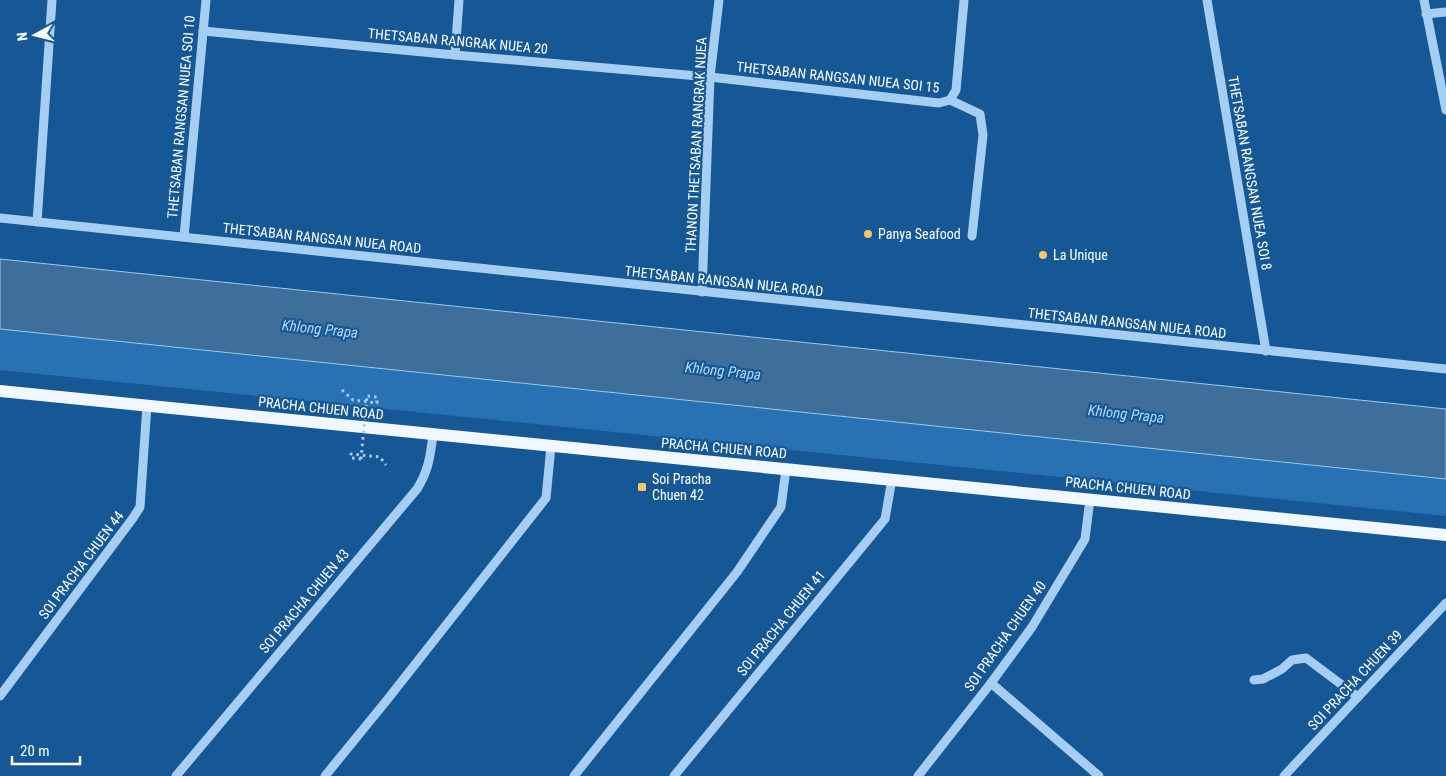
<svg xmlns="http://www.w3.org/2000/svg" width="1446" height="776" font-family="'Roboto Condensed',sans-serif">
<style>
.green{fill:#2872b4}
.water{fill:#3e6e9a;stroke:#97caf5}
.lines{fill:none;stroke-linecap:round;stroke-linejoin:round}
.path{stroke:#a5cef2;stroke-width:3;stroke-dasharray:2.5 4;stroke-linecap:butt}
.minor{stroke:#a5cef2;stroke-width:9}
.major{stroke:#f0f7ff;stroke-width:12}
.path-bridge{stroke:#a5cef2;stroke-width:3;stroke-dasharray:2.5 4;stroke-linecap:butt}
.poi-dot{fill:#ffc666;stroke:#155895;stroke-width:2}
.labels{text-anchor:middle;dominant-baseline:central;stroke-width:4.5;stroke-linejoin:round;paint-order:stroke}
.street-label{font-size:14px;fill:#fff;stroke:#155895}
.poi-label{font-size:14px;fill:#fff;stroke:#155895;text-anchor:start}
.water-label{font-size:15px;font-style:italic;fill:#b1d8f9;stroke:#155895}
</style>
<rect width="100%" height="100%" fill="#155895"/>
<polygon class="green" points="0,329 1446,479 1446,516 0,370"/>
<polygon class="water" points="0,259 1446,409 1446,479 0,329"/>
<g class="lines">
<g class="path">
<polyline points="342,390 353,400 377,403 377,397 367,396"/>
<polyline points="361,459 351,458 351,454 380,457 386,465"/>
</g>
<g class="minor">
<polyline points="1207,0 1266,351"/>
<polyline points="1424,0 1446,110"/>
<polyline points="1426,14 1446,12"/>
<polyline points="203,31 455,55 710,77 939,103 950,100 956,90 964,0"/>
<polyline points="455,55 459,0"/>
<polyline points="950,100 980,114 983,135 972,236"/>
<polyline points="0,218 1446,369"/>
<polyline points="37,222 52,0"/>
<polyline points="184,237 206,0"/>
<polyline points="702,292 710,77 719,0"/>
<polyline points="1254,680 1263,679 1282,669 1292,660 1306,658 1358,697"/>
<polyline points="991,683 1099,776"/>
<polyline points="0,696 133,518 140,507 147,405"/>
<path d="M176,776L417,489C429,470 430,456 433,435"/>
<polyline points="325,776 387,700 546,498 551,446"/>
<polyline points="574,776 737,572 781,507 786,469"/>
<polyline points="674,776 885,519 892,479"/>
<polyline points="918,776 991,683 1032,627 1085,539 1090,499"/>
<polyline points="1284,776 1446,603"/>
</g>
<polyline class="major" points="0,391 1446,535"/>
<polyline class="path-bridge" points="361,459 367,396"/>
</g>
<g class="poi-dot">
<circle cx="868" cy="234" r="5"/>
<circle cx="1043" cy="255" r="5"/>
<rect x="637" y="482" width="10" height="10" rx="2.5"/>
</g>
<g class="labels">
<g class="street-label">
<text transform="translate(458 41) rotate(5)">THETSABAN RANGRAK NUEA 20</text>
<text transform="translate(838 77) rotate(6)">THETSABAN RANGSAN NUEA SOI 15</text>
<text transform="translate(181 117) rotate(-85)">THETSABAN RANGSAN NUEA SOI 10</text>
<text transform="translate(696 145) rotate(-87)">THANON THETSABAN RANGRAK NUEA</text>
<text transform="translate(1250 173) rotate(80)">THETSABAN RANGSAN NUEA SOI 8</text>
<text transform="translate(322 238) rotate(6)">THETSABAN RANGSAN NUEA ROAD</text>
<text transform="translate(724 281) rotate(6)">THETSABAN RANGSAN NUEA ROAD</text>
<text transform="translate(1127 323) rotate(6)">THETSABAN RANGSAN NUEA ROAD</text>
<text transform="translate(321 408) rotate(6)">PRACHA CHUEN ROAD</text>
<text transform="translate(724 448) rotate(5)">PRACHA CHUEN ROAD</text>
<text transform="translate(1128 488) rotate(6)">PRACHA CHUEN ROAD</text>
<text transform="translate(81 565) rotate(-53)">SOI PRACHA CHUEN 44</text>
<text transform="translate(304 601) rotate(-50)">SOI PRACHA CHUEN 43</text>
<text transform="translate(781 623) rotate(-51)">SOI PRACHA CHUEN 41</text>
<text transform="translate(1005 636) rotate(-55)">SOI PRACHA CHUEN 40</text>
<text transform="translate(1355 680) rotate(-47)">SOI PRACHA CHUEN 39</text>
</g>
<g class="poi-label">
<text x="878" y="234">Panya Seafood</text>
<text x="1053" y="255">La Unique</text>
<text x="652" y="479">Soi Pracha<tspan x="652" dy="16">Chuen 42</tspan></text>
</g>
<g class="water-label">
<text transform="translate(320 329) rotate(6)">Khlong Prapa</text>
<text transform="translate(723 371) rotate(6)">Khlong Prapa</text>
<text transform="translate(1126 414) rotate(6)">Khlong Prapa</text>
</g>
</g>
<g transform="translate(35 35) rotate(263)" stroke="#155895" stroke-width="4" paint-order="stroke">
<path d="M0-4L9 19L0 12L-9 19Z" fill="#ffffff"/>
<text y="-8" font-size="14" font-weight="bold" text-anchor="middle" fill="#ffffff">N</text>
</g>
<path d="M12 756v8h68v-8" fill="none" stroke="#ffffff" stroke-width="2.5"/>
<text x="20" y="756" font-size="15" fill="#ffffff" stroke="#155895" stroke-width="4" paint-order="stroke">20 m</text>
</svg>
